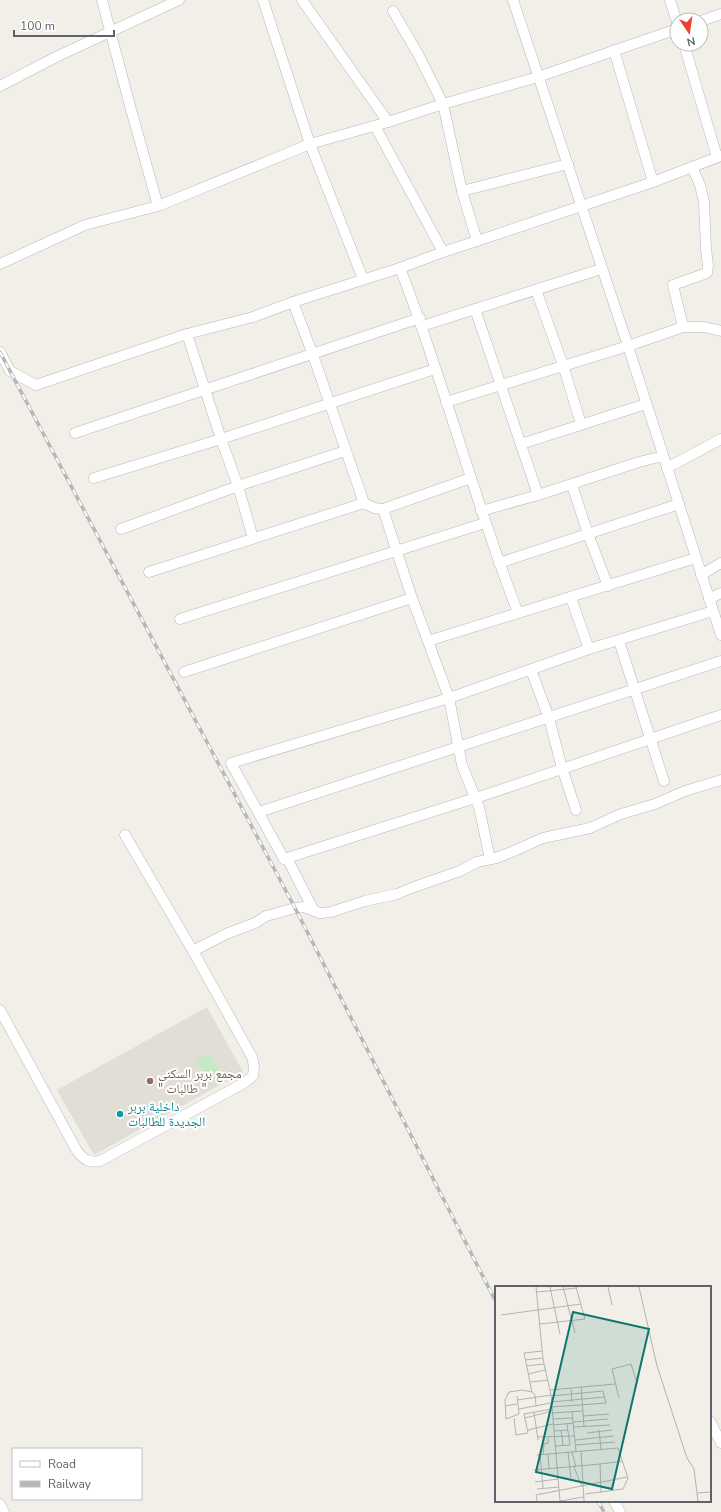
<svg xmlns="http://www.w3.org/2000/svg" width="721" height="1512" font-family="'Nunito Sans','Noto Naskh Arabic',sans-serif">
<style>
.education{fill:#e1ded6}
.green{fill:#c5e8c5}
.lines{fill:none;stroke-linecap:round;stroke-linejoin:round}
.minor-casing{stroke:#b5b8bc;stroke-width:11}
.minor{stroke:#fff;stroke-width:10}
.rail-casing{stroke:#b6b7b8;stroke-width:3.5}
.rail{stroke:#fff;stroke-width:2;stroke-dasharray:6;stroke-linecap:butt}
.education-dot{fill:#8d6e63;stroke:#fff;stroke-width:1.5}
.culture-dot{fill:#0f9aa8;stroke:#fff;stroke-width:1.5}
.labels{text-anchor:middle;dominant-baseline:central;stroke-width:4;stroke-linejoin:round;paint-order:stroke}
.education-label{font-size:13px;fill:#785e54;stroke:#fff;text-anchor:start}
.culture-label{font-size:13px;fill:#0d838f;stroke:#fff;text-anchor:start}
.inset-road{fill:none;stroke:#b3b3b1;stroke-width:1}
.view{fill:#0f766e;fill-opacity:0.15;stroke:#0f766e;stroke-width:2}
.inset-edge{fill:none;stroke:#5f6368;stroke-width:2}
</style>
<rect width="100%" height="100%" fill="#f1efe8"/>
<polygon class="education" points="207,1007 243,1072 94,1155 57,1090"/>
<polygon class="green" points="209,1052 223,1076 210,1084 196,1060"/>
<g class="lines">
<g class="minor-casing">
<g id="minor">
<polyline points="102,0 130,106 158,206 310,144 388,122 443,104 538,77 677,29"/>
<polyline points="263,0 310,144 363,279"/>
<polyline points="302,0 388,122"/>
<polyline points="513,0 628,346 721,635"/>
<polyline points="670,0 677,22"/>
<polyline points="393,11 418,54 443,104 462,191 477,241"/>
<polyline points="701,21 721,14"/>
<polyline points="684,44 717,157"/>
<polyline points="614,50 653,182"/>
<polyline points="0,86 58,56 179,0"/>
<polyline points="375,126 443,252"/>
<polyline points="462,191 568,164"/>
<polyline points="0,264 85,225 158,206"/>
<path d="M400,268C444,381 474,500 518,613"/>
<polyline points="536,290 563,365 581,424"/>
<polyline points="293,302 313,355 364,503 374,508 383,509 471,478"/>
<polyline points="475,309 538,495"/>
<polyline points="422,326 601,269"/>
<polyline points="683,327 673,285 707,273 708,266 706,248 704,202 700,185 692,167"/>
<polyline points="187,334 221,439 238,486 253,538"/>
<polyline points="0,352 10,371 36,385 187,334 253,317 293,302 400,268 443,252 477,241 653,182 721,156"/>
<polyline points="446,402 628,346 683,327 704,327 721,331"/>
<path d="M75,433C190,394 305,357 420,318"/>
<polyline points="521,444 646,404"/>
<polyline points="667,468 721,439"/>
<polyline points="94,478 221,439 435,369"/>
<polyline points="572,485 588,534 608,586"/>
<polyline points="383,509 412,598 449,698 462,765 479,807 490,859"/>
<polyline points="481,511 538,495 639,462 663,456"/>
<polyline points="121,529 238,486 345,451"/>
<polyline points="499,563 679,504"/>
<polyline points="149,572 364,503"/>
<polyline points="701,575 721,563"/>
<polyline points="571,598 589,649"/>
<polyline points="709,599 721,593"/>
<polyline points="713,611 589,649 449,698 231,763 284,859 494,792 721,715"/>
<polyline points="180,619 485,523"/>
<polyline points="428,641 696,558"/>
<polyline points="619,641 664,781"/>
<polyline points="531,670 549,718 562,768 576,810"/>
<polyline points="184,672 412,598"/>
<polyline points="259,812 721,661"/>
<polyline points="287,858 314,911"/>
<polyline points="193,951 226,934 255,923 266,916 295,908 304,907 320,913 331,912 365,901 397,894 414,887 460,871 477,862 496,858 514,851 543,838 590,828 621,814 655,804 685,791 721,780"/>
<path d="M0,1010L77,1151C84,1160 89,1163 100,1161L244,1083L253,1076L254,1066L252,1057L193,951L125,835"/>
<polyline points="710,1421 721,1443"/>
<polyline points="614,1501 620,1512"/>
<polyline points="0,1504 4,1512"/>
</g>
</g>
<use href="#minor" class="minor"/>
<g class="rail-casing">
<g id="rail">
<polyline points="0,352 295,908 496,1302"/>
<polyline points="598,1501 604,1512"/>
</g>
</g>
<use href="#rail" class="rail"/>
</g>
<circle class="education-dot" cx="150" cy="1081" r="4"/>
<circle class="culture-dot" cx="120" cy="1114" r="4"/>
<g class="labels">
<g class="education-label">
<text x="158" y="1074">مجمع بربر السكني<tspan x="158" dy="15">" طالبات "</tspan></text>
</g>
<g class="culture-label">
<text x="128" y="1107">داخلية بربر<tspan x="128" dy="15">الجديدة للطالبات</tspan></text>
</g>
</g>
<g transform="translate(495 1286)">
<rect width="216" height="216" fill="#f1efe8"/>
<path class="inset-road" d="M41,1L48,73L56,109L65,215M55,1L65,48M68,1L80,47M113,1L117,19M144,1L162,80L192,172L199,183L203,215M42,6L82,2M6,29L86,18M45,38L90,33L81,1M30,74L48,72M31,80L49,78M33,88L50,84M36,96L53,94M86,100L89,140M76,103L77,116M55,104L120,98M37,106L29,67L47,65M22,110L24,128L11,133L10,114L14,106L27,104L37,106L40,109L41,120M56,110L108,105L111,117L57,121M124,112L117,83L136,78L142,97M22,114L56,109M56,116L110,111M10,120L22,118M24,123L56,117M77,126L81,165M39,127L43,154M57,127L88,125M29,128L57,123M88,130L114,128M19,132L21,149L33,147L29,128M30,132L57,125M58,133L78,132M79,136L113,133M72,138L75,159M58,139L79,137M79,141L115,139M33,144L58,138M66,144L68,159M104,144L106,163M59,145L73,144M92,147L117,144M42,151L80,150M80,154L119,150M81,159L120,156M60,160L75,159M86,165L89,215M73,166L76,192M77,166L81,181M53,168L54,183M42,169L123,162L133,192L128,203L90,208M45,169L48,202M48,169L49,158L53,157V152M105,178L128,175M79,181L87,201M39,184L105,178L106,207M40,196L63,193M42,203L64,201M202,207L216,206M42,215L41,209L132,191M65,215L89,211"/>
<path class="view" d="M78,26L154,43L117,203L41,186Z"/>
<rect width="216" height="216" class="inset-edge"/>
</g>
<rect x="12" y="1448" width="130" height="52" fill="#ffffff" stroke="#bfc1c3"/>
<rect x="20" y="1461" width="20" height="6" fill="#ffffff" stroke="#bfc1c3"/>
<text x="48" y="1468" font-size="12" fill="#5f6368">Road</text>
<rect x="20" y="1481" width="20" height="6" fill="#b6b7b8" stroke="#bfc1c3"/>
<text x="48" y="1488" font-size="12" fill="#5f6368">Railway</text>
<g transform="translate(689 32) rotate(167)"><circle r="19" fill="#ffffff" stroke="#bfc1c3"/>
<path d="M0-3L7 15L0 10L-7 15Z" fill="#ea4335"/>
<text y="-6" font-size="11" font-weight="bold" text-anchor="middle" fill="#5f6368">N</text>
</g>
<path d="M14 30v6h100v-6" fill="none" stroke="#5f6368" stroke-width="2"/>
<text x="20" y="30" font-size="12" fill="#5f6368" stroke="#ffffff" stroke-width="3" paint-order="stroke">100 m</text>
</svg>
